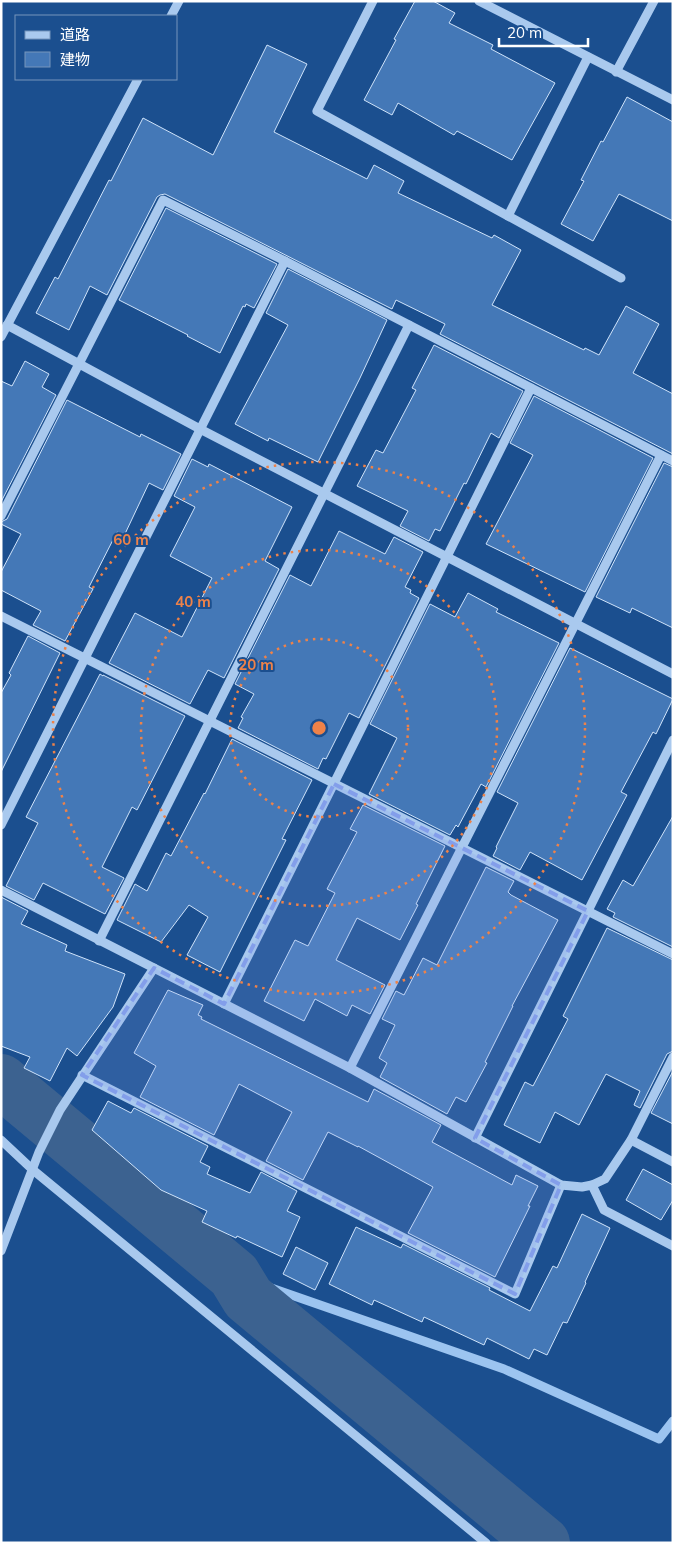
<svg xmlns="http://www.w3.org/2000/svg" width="674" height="1544" font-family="Mulish,'Noto Sans JP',sans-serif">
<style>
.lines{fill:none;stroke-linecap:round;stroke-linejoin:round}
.stream{stroke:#9cc4f0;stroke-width:9}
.river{stroke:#3c6290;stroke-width:54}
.building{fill:#4478b7;stroke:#cfe3fa}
.minor{stroke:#a9c9ee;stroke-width:9}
.marked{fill:#839eea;fill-opacity:0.2;stroke:#839eea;stroke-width:4;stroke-dasharray:10 6;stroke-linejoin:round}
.ring{fill:none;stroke:#ee8249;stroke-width:2.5;stroke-dasharray:2.5 5}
.centre{fill:#ee8249;stroke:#1b4f8f;stroke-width:2.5}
.ring-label{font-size:15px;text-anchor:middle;font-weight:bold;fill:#ee8249;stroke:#1b4f8f;stroke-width:4;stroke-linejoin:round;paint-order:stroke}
</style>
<rect width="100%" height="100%" fill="#1b4f8f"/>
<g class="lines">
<polyline class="stream" points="234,1275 504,1369 659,1439 673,1421"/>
<polyline class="river" points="1,1081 234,1275 248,1298 543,1543"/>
</g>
<g class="building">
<polygon points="415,1 433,1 455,13 449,23 493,45 491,49 555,83 512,160 457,131 454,135 398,103 392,115 364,100 396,40 394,39"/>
<polygon points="267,45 307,64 274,132 367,179 374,165 404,181 398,193 492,238 494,235 521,250 492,305 584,350 585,348 599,355 626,306 659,324 633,373 673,394 673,454 440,334 445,324 396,300 392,309 165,194 160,195 157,197 107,295 90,286 69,330 36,313 55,277 58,279 109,180 111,181 143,118 213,155"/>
<polygon points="627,97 673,122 673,221 619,194 593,241 561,224 584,181 581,180 601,141 603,142"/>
<polygon points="166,208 277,264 254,308 246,304 245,307 243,306 220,353 187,336 188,335 119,300"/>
<polygon points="288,269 387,320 360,378 318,462 269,438 268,441 235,424 288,325 266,313"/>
<polygon points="434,345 523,391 499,438 491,433 466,484 464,483 440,531 435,529 429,541 400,526 408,511 357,486 376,450 383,453 416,390 412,388"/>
<polygon points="25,361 49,374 42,387 56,395 1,502 1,381 12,386"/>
<polygon points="534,396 653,458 585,592 486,544 533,455 510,443"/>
<polygon points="67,400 140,437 141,434 181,454 163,490 149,483 124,536 117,532 89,587 93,589 65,641 33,625 41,611 1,590 1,572 21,534 1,524 1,522 7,519"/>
<polygon points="192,459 208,467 209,464 292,507 265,561 279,569 224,678 208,670 190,704 109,663 135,613 182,637 212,578 170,556 195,507 174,496"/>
<polygon points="664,463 673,467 673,628 632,608 630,613 596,597"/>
<polygon points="339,531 385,554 394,537 423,552 405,587 411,590 410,593 419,598 359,718 349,713 326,759 323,758 318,769 238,728 243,718 241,717 254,694 235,684 290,575 311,586"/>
<polygon points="468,593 498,609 496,612 559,643 486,787 481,784 458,827 456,825 450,835 369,794 397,738 370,724 430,604 455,617"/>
<polygon points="28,636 60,653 1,772 1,693 11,675 9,673"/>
<polygon points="570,648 673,699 656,734 653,732 621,792 627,795 582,880 530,852 520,870 493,856 497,848 496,847 518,803 497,792"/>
<polygon points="100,674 103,676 103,675 185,716 137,810 132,807 102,867 124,878 105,914 43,883 34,900 6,886 38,823 26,817"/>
<polygon points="232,739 312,780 282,839 286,840 220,972 187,955 208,917 189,905 161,942 117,920 135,884 147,891 166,853 171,856 204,793 205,794"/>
<polygon points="363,805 445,846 416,904 418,905 400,940 357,918 336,960 385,985 370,1014 352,1005 347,1016 315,999 304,1021 264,1001 295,940 308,946 335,893 327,889 357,832 350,829"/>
<polygon points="673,816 673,947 613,917 615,913 607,909 623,880 633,886"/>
<polygon points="486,867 514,881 508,892 511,895 558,920 512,1006 513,1006 485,1062 487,1063 466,1102 456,1097 447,1114 380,1077 387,1063 379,1058 395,1025 382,1019 396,991 404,995 423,958 437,965"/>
<polygon points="1,897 28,911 21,924 67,945 65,951 125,974 113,1007 77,1056 67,1048 50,1081 24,1068 30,1057 1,1046"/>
<polygon points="607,928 673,960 673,1051 667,1054 640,1108 634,1105 640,1091 606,1074 579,1125 555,1112 540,1143 504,1125 525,1082 533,1086 568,1019 563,1016"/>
<polygon points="168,990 203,1005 198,1015 202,1017 201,1019 368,1102 374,1089 441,1125 432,1142 512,1185 516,1175 538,1186 528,1206 530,1206 495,1277 408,1233 433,1187 358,1146 358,1147 328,1132 303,1180 266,1161 292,1112 239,1084 214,1135 140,1097 156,1066 134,1053"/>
<polygon points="673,1071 673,1124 651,1113"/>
<polygon points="108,1101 131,1113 134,1108 208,1146 200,1162 210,1167 207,1174 250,1193 261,1172 297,1191 287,1211 300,1217 282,1257 237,1236 236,1238 202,1222 207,1211 161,1190 92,1130"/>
<polygon points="643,1169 673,1185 673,1200 661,1220 626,1200"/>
<polygon points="582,1214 610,1228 585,1282 586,1283 567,1323 563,1322 547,1355 534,1349 529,1359 487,1338 484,1345 424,1317 422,1322 374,1300 372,1305 329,1284 356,1227 401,1248 403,1244 490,1288 489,1290 530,1311 553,1266 557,1268"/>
<polygon points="296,1247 328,1263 315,1290 283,1274"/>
</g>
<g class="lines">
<g class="minor">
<polyline points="373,1 317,111 621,278"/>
<polyline points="479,1 673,100"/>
<polyline points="171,16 179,1"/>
<polyline points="616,72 654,1"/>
<polyline points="508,216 588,57"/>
<polyline points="7,325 200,429 673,674"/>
<polyline points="1,337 138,79"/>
<polyline points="1,516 163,200 285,261 673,461"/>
<polyline points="1,616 673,954"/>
<polyline points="1,825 285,261"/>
<polyline points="1,890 350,1068 561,1185 582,1187 592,1185 605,1179 631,1140 673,1057"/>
<polyline points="99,941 409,325"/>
<polyline points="224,1004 531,388"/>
<polyline points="350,1068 661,455"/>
<polyline points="82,1075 515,1294 561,1185"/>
<polyline points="475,1138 673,740"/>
<polyline points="1,1140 33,1170 486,1543"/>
<polyline points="631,1140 673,1162"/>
<polyline points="592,1185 604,1210 673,1246"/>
<polyline points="1,1251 39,1152 60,1110 154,968"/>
</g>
</g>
<path class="marked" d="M334,784L588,911L475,1138L561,1185L515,1294L82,1075L154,968L224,1004Z"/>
<g class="ring">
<circle cx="319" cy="728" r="89"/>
<circle cx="319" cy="728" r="178"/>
<circle cx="319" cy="728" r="266"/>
</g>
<circle cx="319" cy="728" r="8" class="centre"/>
<g class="ring-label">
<text x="131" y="545">60 m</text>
<text x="193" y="607">40 m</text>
<text x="256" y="670">20 m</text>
</g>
<rect width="674" height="1544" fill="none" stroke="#ffffff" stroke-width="5"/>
<rect x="15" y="15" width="162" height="65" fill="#1b4f8f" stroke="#7695bc"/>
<rect x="25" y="31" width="25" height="8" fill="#a9c9ee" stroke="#7695bc"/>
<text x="60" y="40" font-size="15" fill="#ffffff">道路</text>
<rect x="25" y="52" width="25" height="15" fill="#4478b7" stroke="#7695bc"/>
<text x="60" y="65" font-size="15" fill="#ffffff">建物</text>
<path d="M499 38v8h89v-8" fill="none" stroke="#ffffff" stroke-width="2.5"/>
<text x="507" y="38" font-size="15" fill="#ffffff" stroke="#1b4f8f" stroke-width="4" paint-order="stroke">20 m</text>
</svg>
